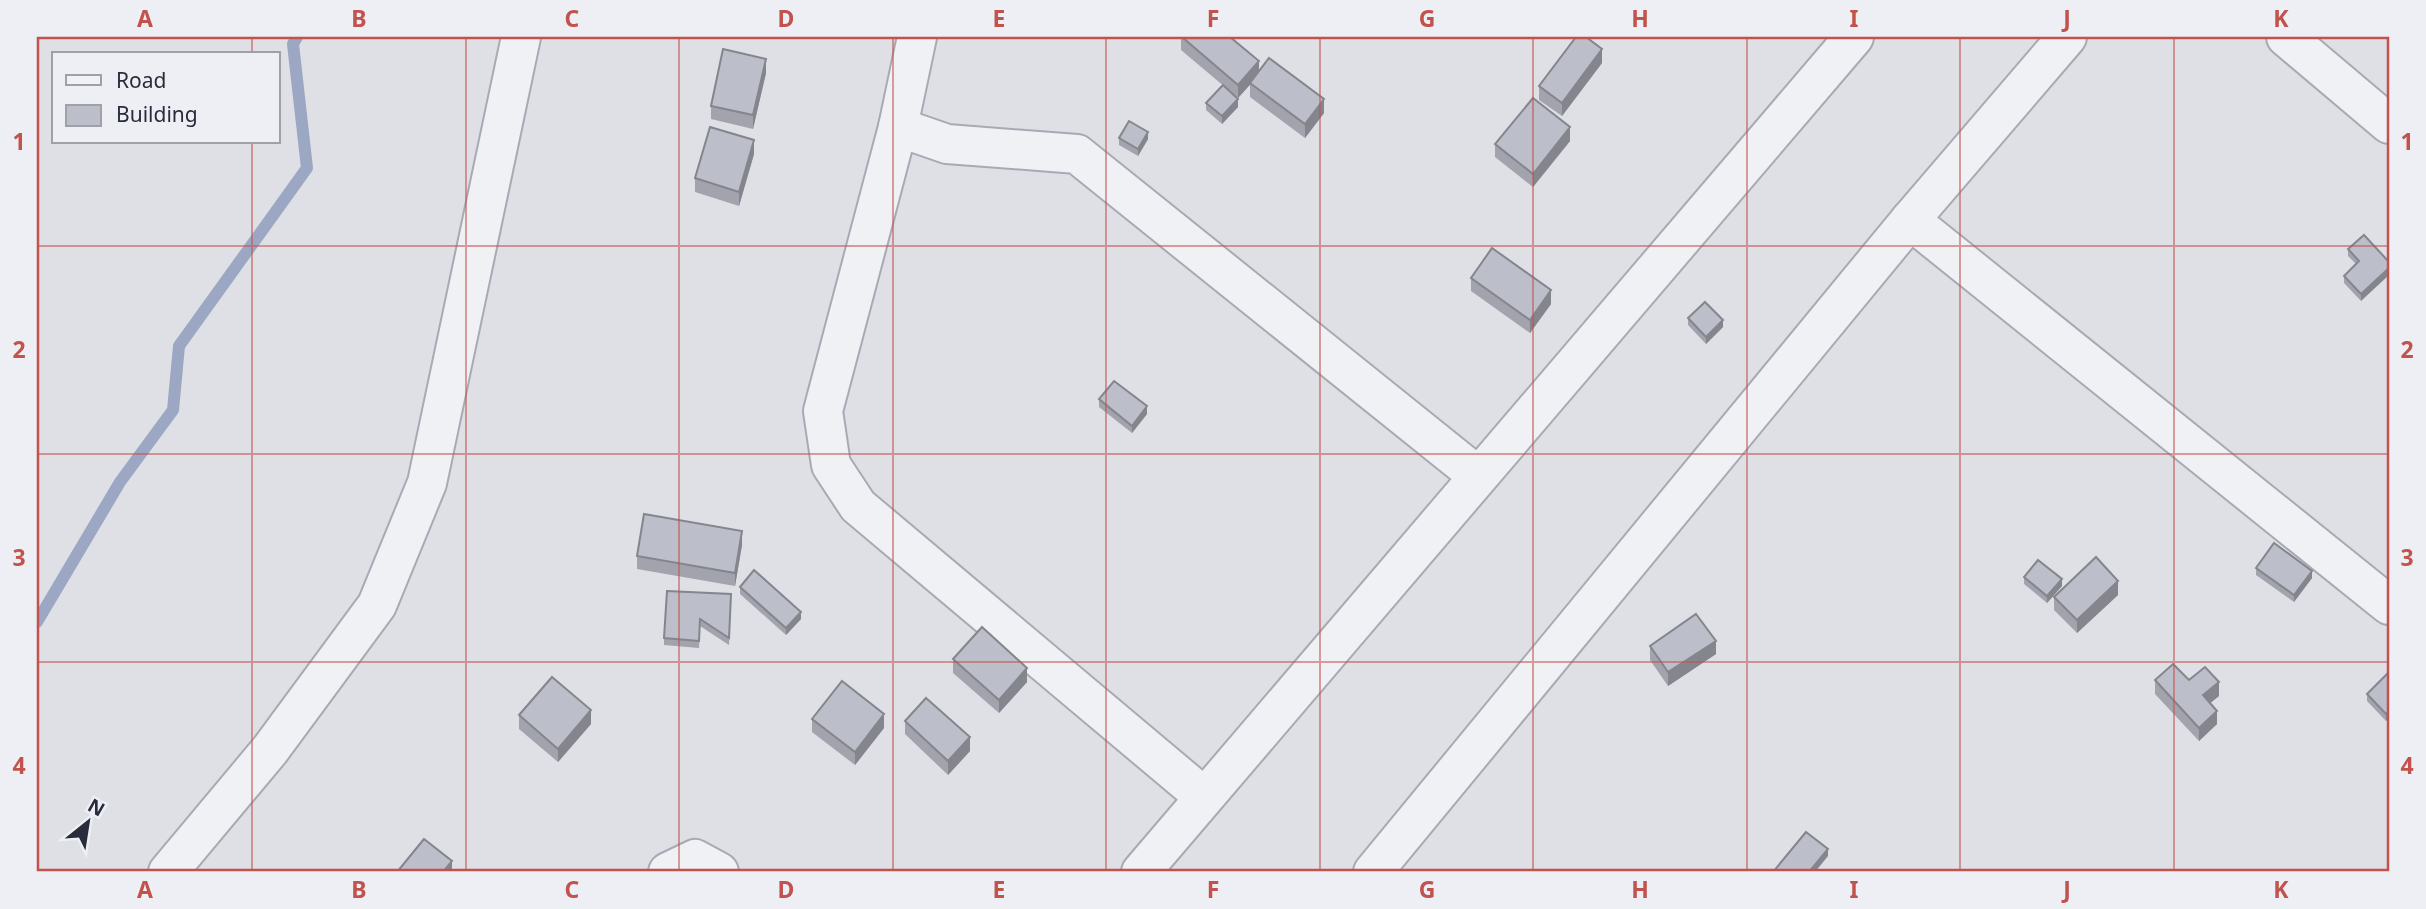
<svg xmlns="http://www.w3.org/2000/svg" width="2426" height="909" font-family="'Noto Sans',sans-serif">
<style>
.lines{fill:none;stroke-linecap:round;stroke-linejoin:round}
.stream{stroke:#9ca7c4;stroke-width:12}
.minor-casing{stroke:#a8aab3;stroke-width:42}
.minor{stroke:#f0f1f5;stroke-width:38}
.wall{fill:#a2a3ad}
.shaded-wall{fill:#84858d}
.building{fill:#bcbec9;stroke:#84858d;stroke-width:2}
.grid{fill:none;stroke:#c2524c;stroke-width:2;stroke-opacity:0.55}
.neatline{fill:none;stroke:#c2524c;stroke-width:2.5}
.grid-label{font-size:23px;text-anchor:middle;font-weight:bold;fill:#c2524c}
</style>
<rect width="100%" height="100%" fill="#dee0e6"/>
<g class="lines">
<polyline class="stream" points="37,622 120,482 173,410 179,346 307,168 293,44 297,37"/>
<g class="minor-casing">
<g id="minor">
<polyline points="917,37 898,127 823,411 831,465 858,506 1203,796"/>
<polyline points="2286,37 2389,124"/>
<polyline points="898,127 947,144 1077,154 1478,476"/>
<polyline points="1910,220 2389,605"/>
<polyline points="168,872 270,750 377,605 427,483 521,37"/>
<polyline points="668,872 695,859 719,872"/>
<polyline points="1141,872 1854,37"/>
<polyline points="1373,872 1910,220 2067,37"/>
</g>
</g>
<use href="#minor" class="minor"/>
</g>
<g class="wall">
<polygon points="1181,37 1230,37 1259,72 1324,113 1305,138 1250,97 1250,84 1238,98 1181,50"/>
<polygon points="1602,63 1562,116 1539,100 1539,86"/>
<polygon points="766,73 753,129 711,119 711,106"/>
<polygon points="1206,103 1238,107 1222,124 1206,110"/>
<polygon points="1119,138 1148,139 1138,156 1119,145"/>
<polygon points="1570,141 1533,187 1495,157 1495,144"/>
<polygon points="754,154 739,206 695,192 695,178"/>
<polygon points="2348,249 2389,262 2361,301 2344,283 2344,276 2356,264 2348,256"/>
<polygon points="1471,278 1551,304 1530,333 1471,291"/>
<polygon points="1688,318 1723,327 1706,344 1688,325"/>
<polygon points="1099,399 1147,414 1132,433 1099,407"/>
<polygon points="742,545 735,586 637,569 637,556"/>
<polygon points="2256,568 2312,578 2294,602 2256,575"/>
<polygon points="2024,577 2062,586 2047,603 2024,584"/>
<polygon points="740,587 801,619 786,635 740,594"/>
<polygon points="731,594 729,645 700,626 699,648 664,645 664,638"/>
<polygon points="2118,595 2077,633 2054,610 2054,597"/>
<polygon points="1650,646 1716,654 1668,686 1650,660"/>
<polygon points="953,659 1027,682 999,713 953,673"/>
<polygon points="2389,672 2389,718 2386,721 2367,701 2367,694"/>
<polygon points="2155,680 2189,680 2219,696 2210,703 2217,724 2199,741 2155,694"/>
<polygon points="519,715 591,724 558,762 519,729"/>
<polygon points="812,719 884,728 855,765 812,732"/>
<polygon points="905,721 970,751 948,775 905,734"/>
</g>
<g class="shaded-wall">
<polygon points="1602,49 1602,63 1562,116 1562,103"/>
<polygon points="766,59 766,73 753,129 753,115"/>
<polygon points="1259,61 1259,75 1238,98 1238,85"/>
<polygon points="1238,99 1238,107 1222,124 1222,116"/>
<polygon points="1324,99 1324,113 1305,138 1305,124"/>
<polygon points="1570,127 1570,141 1533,187 1533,174"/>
<polygon points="1148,132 1148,139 1138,156 1138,149"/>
<polygon points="754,140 754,154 739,206 739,192"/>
<polygon points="2389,268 2389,275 2361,301 2361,294"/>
<polygon points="1551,290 1551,304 1530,333 1530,320"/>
<polygon points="1723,320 1723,327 1706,344 1706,337"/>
<polygon points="1147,406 1147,414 1132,433 1132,426"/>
<polygon points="742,531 742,545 735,586 735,573"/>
<polygon points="2312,571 2312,578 2294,602 2294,595"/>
<polygon points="2062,579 2062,586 2047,603 2047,596"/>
<polygon points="2118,581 2118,595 2077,633 2077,620"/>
<polygon points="801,612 801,619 786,635 786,628"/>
<polygon points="1716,641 1716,654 1668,686 1668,672"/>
<polygon points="1027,668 1027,682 999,713 999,700"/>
<polygon points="2219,682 2219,696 2203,709 2203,695"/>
<polygon points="591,710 591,724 558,762 558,749"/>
<polygon points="2217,711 2217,724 2199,741 2199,728"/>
<polygon points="2389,711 2389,718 2386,721 2386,714"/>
<polygon points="884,714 884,728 855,765 855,752"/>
<polygon points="970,737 970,751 948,775 948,761"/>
<polygon points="1828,849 1828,856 1815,872 1809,872"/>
<polygon points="452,861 452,872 443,872"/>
</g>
<g class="building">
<polygon points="1182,37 1230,37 1259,61 1238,85"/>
<polygon points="1576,37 1586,37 1602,49 1562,103 1539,86"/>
<polygon points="723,49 766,59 753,115 711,106"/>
<polygon points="1269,58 1324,99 1305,124 1250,83"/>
<polygon points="1223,85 1238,99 1222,116 1206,103"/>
<polygon points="1533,98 1570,127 1533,174 1495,144"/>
<polygon points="1129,121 1148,132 1138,149 1119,138"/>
<polygon points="710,127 754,140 739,192 695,178"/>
<polygon points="2364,235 2389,262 2389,268 2361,294 2344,276 2359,261 2348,249"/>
<polygon points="1492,248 1551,290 1530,320 1471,278"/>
<polygon points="1705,302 1723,320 1706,337 1688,318"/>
<polygon points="1114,381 1147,406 1132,426 1099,399"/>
<polygon points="644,514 742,531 735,573 637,556"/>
<polygon points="2274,543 2312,571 2294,595 2256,568"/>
<polygon points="2096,557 2118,581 2077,620 2054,597"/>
<polygon points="2038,560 2062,579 2047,596 2024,577"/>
<polygon points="754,570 801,612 786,628 740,587"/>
<polygon points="667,591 731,594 729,638 700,619 699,641 664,638"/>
<polygon points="1696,614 1716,641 1668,672 1650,646"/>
<polygon points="982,627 1027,668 999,700 953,659"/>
<polygon points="2173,664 2189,680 2205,667 2219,682 2203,695 2217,711 2199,728 2155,680"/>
<polygon points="2389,672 2389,711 2386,714 2367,694"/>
<polygon points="552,677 591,710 558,749 519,715"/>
<polygon points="842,681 884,714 855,752 812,719"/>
<polygon points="926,698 970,737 948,761 905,721"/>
<polygon points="1806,832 1828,849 1809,872 1773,872"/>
<polygon points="424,839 452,861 443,872 397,872"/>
</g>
<path class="grid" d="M252,37V54M466,37V872M679,37V872M893,37V872M1106,37V872M1320,37V872M1533,37V872M1747,37V872M1960,37V872M2174,37V872M252,142V872M37,246H2389M37,454H2389M37,662H2389"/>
<rect width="2426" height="909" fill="none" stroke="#edeff4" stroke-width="77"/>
<rect x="52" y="52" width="228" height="91" fill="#edeff4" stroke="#9fa1aa" stroke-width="2"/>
<rect x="66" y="75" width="35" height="10" fill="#f0f1f5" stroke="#9fa1aa" stroke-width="2"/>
<text x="116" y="88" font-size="21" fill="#292c3c">Road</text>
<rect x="66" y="105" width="35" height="21" fill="#bcbec9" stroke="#9fa1aa" stroke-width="2"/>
<text x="116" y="122" font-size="21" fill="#292c3c">Building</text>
<g transform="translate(88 822) rotate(30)" stroke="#edeff4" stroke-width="5" paint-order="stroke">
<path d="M0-5L12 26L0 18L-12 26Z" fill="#292c3c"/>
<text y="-10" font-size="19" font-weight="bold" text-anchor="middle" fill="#292c3c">N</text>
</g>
<rect x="38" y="38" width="2350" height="832" class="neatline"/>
<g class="grid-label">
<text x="145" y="27">A</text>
<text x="359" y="27">B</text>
<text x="572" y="27">C</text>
<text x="786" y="27">D</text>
<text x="999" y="27">E</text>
<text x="1213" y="27">F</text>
<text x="1427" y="27">G</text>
<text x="1640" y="27">H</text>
<text x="1854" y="27">I</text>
<text x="2067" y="27">J</text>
<text x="2281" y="27">K</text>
<text x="19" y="150">1</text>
<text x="2407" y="150">1</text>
<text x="19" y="358">2</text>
<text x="2407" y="358">2</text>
<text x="19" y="566">3</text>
<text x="2407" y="566">3</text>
<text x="19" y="774">4</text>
<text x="2407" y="774">4</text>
<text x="145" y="898">A</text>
<text x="359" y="898">B</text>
<text x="572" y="898">C</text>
<text x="786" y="898">D</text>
<text x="999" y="898">E</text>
<text x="1213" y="898">F</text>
<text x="1427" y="898">G</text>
<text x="1640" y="898">H</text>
<text x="1854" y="898">I</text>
<text x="2067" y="898">J</text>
<text x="2281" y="898">K</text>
</g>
</svg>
